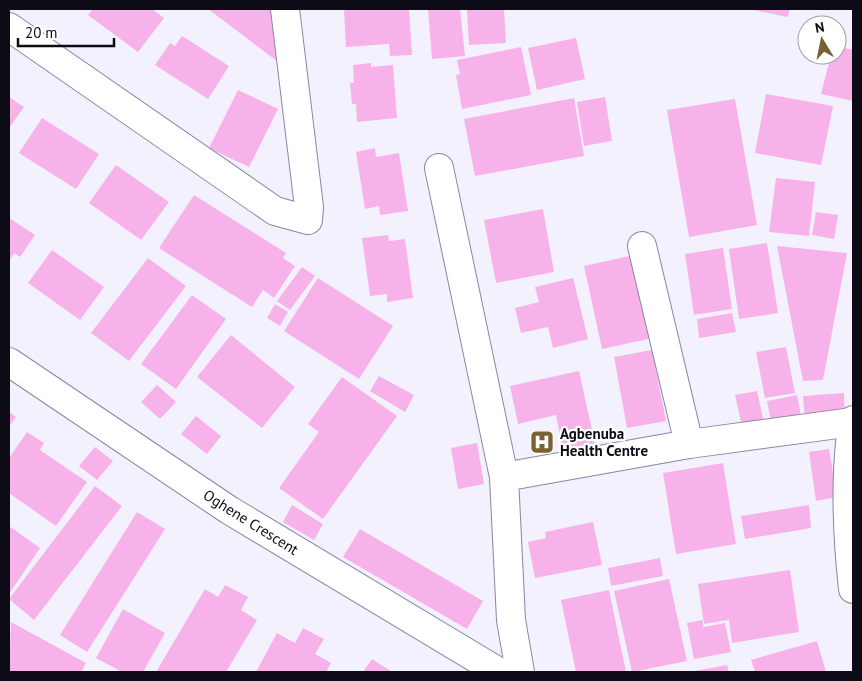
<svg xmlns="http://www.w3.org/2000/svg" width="862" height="681" font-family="'PT Sans',sans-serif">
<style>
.building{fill:#f7b2ea}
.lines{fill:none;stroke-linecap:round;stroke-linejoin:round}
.minor-casing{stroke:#8a84a3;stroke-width:30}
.minor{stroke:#fff;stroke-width:28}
.labels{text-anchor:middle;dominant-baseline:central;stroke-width:4.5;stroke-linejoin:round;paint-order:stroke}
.poi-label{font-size:15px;font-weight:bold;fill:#0d0b16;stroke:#fff;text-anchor:start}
.street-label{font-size:15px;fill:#0d0b16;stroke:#fff}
</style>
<rect width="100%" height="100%" fill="#f4f1ff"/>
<g class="building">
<polygon points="93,9 152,9 164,18 138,52 88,15"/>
<polygon points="208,9 272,9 282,65"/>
<polygon points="344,9 409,9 412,55 390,56 389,44 346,47"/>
<polygon points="428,9 460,9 465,56 432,59"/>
<polygon points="467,9 504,9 506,43 469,45"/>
<polygon points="748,9 790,9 788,17"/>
<polygon points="182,36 229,66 208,99 155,65 170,43 175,46"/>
<polygon points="576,38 585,79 537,90 528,48"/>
<polygon points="837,46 853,50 853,101 821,94 831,55 837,55"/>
<polygon points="521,47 531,95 462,109 456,75 460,74 457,60"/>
<polygon points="371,63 371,67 393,65 397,118 357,122 356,104 352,104 350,83 354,83 353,65"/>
<polygon points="238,90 278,109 249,167 209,148"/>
<polygon points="766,94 833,106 821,165 755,153"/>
<polygon points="9,97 24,107 9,128"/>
<polygon points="605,97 612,141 584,146 577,102"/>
<polygon points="574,98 584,156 475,176 464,119"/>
<polygon points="735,99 757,225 689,237 667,110"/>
<polygon points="42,118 99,154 76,189 19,153"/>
<polygon points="375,148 376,157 399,153 408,211 380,215 379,206 365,209 356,152"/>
<polygon points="116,165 169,202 141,240 89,203"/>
<polygon points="776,178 815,182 809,236 769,232"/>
<polygon points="194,195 286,253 283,258 295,266 274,298 263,290 252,307 159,248"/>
<polygon points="543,209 554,272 496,283 484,220"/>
<polygon points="816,212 838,215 834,239 812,235"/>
<polygon points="9,218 35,235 20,257 14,253 9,262"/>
<polygon points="388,235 389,241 405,239 413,298 387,302 387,294 370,296 362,238"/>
<polygon points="767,243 778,313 739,319 729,249"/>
<polygon points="777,246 847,253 823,380 803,381"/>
<polygon points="723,248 732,309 694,315 685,254"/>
<polygon points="52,250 104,287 80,320 28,283"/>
<polygon points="634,255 653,338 602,349 584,266"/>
<polygon points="148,258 186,286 129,361 91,333"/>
<polygon points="302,267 315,276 290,310 277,301"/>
<polygon points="318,278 393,326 359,379 284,331"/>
<polygon points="573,278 588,339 553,348 548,327 521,333 515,308 539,302 535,287"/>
<polygon points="192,295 226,319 176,389 141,364"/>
<polygon points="275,304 288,312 280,326 267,318"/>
<polygon points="732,313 736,332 699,338 697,319"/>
<polygon points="231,335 295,387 262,428 197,377"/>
<polygon points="786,347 795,393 765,398 756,352"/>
<polygon points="652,350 666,421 627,428 614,357"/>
<polygon points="579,371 595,444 563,451 556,415 518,424 510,386"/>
<polygon points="379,376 414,395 405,412 370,391"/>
<polygon points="342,377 397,416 323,519 279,488 319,432 308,424"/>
<polygon points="157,385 176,402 160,419 141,402"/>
<polygon points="757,391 764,423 742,426 735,395"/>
<polygon points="844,393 845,418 805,420 803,396"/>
<polygon points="797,395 801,416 771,421 767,401"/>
<polygon points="9,412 16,417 9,427"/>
<polygon points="196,416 221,436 207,454 181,434"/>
<polygon points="27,432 44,443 40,450 87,482 56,526 9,493 9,458"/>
<polygon points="477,443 484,484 458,489 451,448"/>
<polygon points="95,447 113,461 97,480 79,466"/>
<polygon points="829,449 837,497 816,501 809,452"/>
<polygon points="723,463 736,544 676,554 663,473"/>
<polygon points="95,486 122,506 34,620 9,599"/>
<polygon points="292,505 323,524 314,540 283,522"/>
<polygon points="809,505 811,528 745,539 741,516"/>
<polygon points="137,512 165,529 87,652 60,635"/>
<polygon points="593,522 602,565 535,578 528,542 546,538 545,532"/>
<polygon points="9,526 40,548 9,594"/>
<polygon points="360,529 483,601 467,629 343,557"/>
<polygon points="660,558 663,576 611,586 608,568"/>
<polygon points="790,570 799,632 732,643 729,620 704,624 698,584"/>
<polygon points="669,579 687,661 632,672 614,591"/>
<polygon points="225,585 248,597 241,610 257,620 226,672 156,672 205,589 218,597"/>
<polygon points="609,590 626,672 576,672 561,600"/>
<polygon points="123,609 165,633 143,672 122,672 96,658"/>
<polygon points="702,620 704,629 704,627 725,623 731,652 694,659 687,623"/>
<polygon points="11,622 86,663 81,672 9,672"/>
<polygon points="303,628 324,639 315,654 331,663 326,672 256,672 277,633 295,643"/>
<polygon points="817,641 826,672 755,672 751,660"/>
<polygon points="372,659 392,672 363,672"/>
<polygon points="727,665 729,672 694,672 694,671"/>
</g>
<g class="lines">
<g class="minor-casing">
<g id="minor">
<polyline points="9,27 275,211 308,220 309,207 285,9"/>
<polyline points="439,168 504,477 511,620 520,672"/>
<polyline points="642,246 689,444"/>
<polyline points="9,362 229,510 499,672"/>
<path d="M853,420C844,475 847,534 853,589"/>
<polyline points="504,477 689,444 853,422"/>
</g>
</g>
<use href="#minor" class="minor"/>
</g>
<defs>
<g id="hospital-square" transform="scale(1.25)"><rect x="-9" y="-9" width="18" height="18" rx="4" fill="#7a6132" stroke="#fff"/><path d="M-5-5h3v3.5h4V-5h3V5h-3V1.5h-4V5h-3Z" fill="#fff"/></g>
</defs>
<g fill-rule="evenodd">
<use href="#hospital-square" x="542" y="442"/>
</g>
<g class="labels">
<g class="poi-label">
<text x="560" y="433">Agbenuba<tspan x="560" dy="17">Health Centre</tspan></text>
</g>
<g class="street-label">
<text transform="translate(251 522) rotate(32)">Oghene Crescent</text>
</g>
</g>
<rect width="862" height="681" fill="none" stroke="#0d0b16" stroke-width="20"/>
<g transform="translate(822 40) rotate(350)"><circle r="24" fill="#ffffff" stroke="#9e9da2"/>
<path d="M0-4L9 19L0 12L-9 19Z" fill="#7a6132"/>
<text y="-8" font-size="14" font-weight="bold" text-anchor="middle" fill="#0d0b16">N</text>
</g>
<path d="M18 38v8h96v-8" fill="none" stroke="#0d0b16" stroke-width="2.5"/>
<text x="25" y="38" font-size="15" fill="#0d0b16" stroke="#ffffff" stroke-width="4" paint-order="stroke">20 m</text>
</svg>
